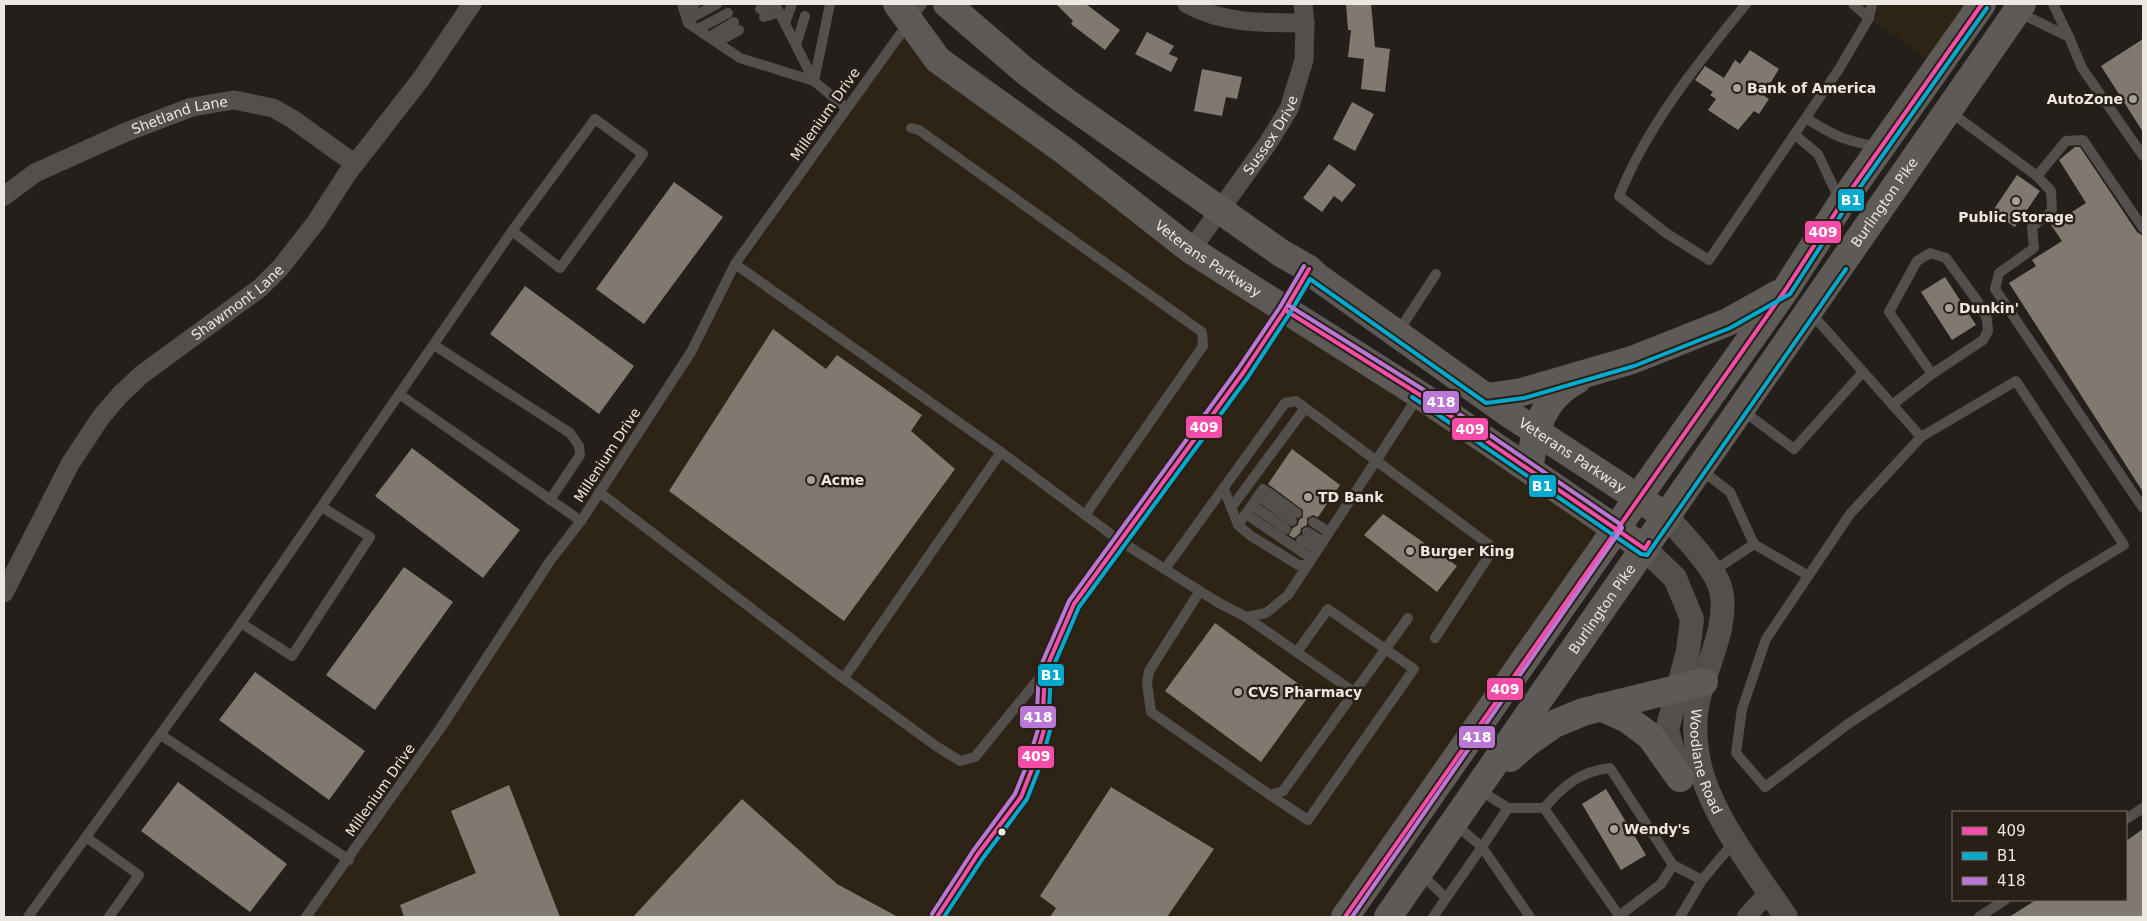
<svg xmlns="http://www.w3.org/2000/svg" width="2147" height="921" font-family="'DejaVu Sans',sans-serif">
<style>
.built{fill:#2e2416}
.building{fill:#80796f}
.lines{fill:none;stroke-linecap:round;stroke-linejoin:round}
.service{stroke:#524f4d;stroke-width:10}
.minor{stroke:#524f4d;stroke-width:19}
.tertiary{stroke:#524f4d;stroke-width:24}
.secondary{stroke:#5c5957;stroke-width:28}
.trunk{stroke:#5e5a58;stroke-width:28}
.bus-1-casing{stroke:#282016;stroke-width:8}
.bus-2-casing{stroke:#282016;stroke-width:8}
.bus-3-casing{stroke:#282016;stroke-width:8}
.bus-1{stroke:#f54da8;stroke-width:4}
.bus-2{stroke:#00a9ce;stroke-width:4}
.bus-3{stroke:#ba77d6;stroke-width:4}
.poi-dot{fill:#a6a19b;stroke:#282016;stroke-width:2}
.bus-dot{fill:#ece7e0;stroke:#282016;stroke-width:2}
.labels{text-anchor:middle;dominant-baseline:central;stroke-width:5;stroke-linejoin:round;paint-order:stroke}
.poi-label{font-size:14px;font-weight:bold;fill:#ece7e0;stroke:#282016;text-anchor:start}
.street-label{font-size:14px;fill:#ece7e0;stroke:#282016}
.line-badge{stroke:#282016;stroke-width:2}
.badge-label{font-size:14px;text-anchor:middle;font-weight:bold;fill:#fff}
</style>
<rect width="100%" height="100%" fill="#241f1a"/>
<g class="built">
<polygon points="1848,4 1982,4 1938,66"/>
<polygon points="909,20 938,60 1616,529 1345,917 305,917"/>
</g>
<g class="building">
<polygon points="1056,4 1086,4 1120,30 1105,50 1071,24 1073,21"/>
<polygon points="1346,4 1371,4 1375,47 1390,49 1385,92 1361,89 1364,59 1348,57 1351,30 1348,30"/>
<polygon points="1147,32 1174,46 1169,54 1178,58 1171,72 1135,54"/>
<polygon points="2143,39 2143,132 2101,66"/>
<polygon points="1750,50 1779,69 1763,95 1769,99 1759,114 1754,111 1738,130 1708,110 1716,99 1710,95 1713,92 1695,80 1705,66 1724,78 1735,60 1740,64"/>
<polygon points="1202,69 1242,77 1237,99 1226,97 1222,116 1194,111"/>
<polygon points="1352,102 1374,114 1355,151 1333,139"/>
<polygon points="2075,147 2080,147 2137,232 2143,236 2143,492 2009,283 2036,266 2032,260 2062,241 2051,225 2086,203 2059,160"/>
<polygon points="1329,164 1356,185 1342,202 1334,196 1322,212 1303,198"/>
<polygon points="2017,175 2040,191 2015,227 1992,212"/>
<polygon points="674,182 723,217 644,324 596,289"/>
<polygon points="1945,277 1976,325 1952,340 1921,292"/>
<polygon points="525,286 634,366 599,414 490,334"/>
<polygon points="773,329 826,369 837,355 922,415 911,431 955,469 844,621 669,491"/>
<polygon points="412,448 520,530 483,578 375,496"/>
<polygon points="1292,449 1340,485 1318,517 1313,515 1307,518 1307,525 1301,528 1300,533 1294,538 1289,535 1293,528 1298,525 1299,520 1303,517 1303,510 1268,484"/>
<polygon points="1383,514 1457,566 1437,592 1364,535"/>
<polygon points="404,567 453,602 375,710 326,675"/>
<polygon points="1215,623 1311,693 1261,762 1165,691"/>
<polygon points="255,672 365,751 329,800 219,720"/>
<polygon points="178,782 287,864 250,912 141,831"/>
<polygon points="509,785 560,917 404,917 400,905 476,873 451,811"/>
<polygon points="1111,787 1214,849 1167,917 1050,917 1056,908 1040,896"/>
<polygon points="1606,789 1646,855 1621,870 1582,804"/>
<polygon points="742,799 837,884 898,917 633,917"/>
<polygon points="2143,829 2143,917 2009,917 2036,900 2126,900 2126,841"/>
</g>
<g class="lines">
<g class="service">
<polyline points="682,4 688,23 740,58 814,81"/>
<polyline points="775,4 814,81"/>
<polyline points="830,4 814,81 846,108"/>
<path d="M1746,4C1698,63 1648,124 1619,196L1666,233L1709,260L1839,69L1869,18L1872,4"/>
<polyline points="1853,4 1869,18"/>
<polyline points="760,9 771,4"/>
<polyline points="684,10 695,4"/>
<polyline points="2018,12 2069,37 2053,4"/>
<polyline points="764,17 779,12"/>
<polyline points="687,20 717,4"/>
<polyline points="785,23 792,4"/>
<polyline points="698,29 728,13"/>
<polyline points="709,37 734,22"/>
<polyline points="2069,37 2082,68 2143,156"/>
<polyline points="717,42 739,30"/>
<polyline points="796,45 805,16"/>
<polyline points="1949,111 2037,176 2051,191 2052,211 2032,227 2034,248 1999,273 1995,289 2143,508"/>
<path d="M1806,118C1835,137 1846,141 1880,147"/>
<polyline points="911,128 919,130 1202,332 1203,346 1085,515"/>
<polyline points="1795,135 1818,154 1840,201"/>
<polyline points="2037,176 2066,141 2083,140 2143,228"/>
<polyline points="735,264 1001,452 1120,541 1219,603 1246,617 1266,613 1288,595 1419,395"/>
<polyline points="1810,312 1921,437 1850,514 1766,639 1742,709 1736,753 1765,787 1848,724 2063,582 2124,545 2016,381 1921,437"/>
<polyline points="1398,332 1436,274"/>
<polyline points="434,345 570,433 579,446 580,455 550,500"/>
<polyline points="399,394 581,521"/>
<polyline points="1892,405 1932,374 1889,312 1917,261 1930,253 1946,258 1978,302 1987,319 1988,331 1983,340 1932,374"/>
<polyline points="1742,410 1794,449 1863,372"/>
<polyline points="1701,470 1730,492 1754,544 1807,575"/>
<polyline points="1224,489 1238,525 1251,536 1298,565 1308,565"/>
<polyline points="599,492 836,673 936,746 960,761 975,757 1045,671"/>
<polyline points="1258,496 1292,521"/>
<polyline points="1252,505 1286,529"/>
<polyline points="1231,508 1305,408"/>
<polyline points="1246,514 1311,558"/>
<polyline points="1313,522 1329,532"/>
<polyline points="1238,525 1263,489 1297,513"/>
<polyline points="1307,532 1323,542"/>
<polyline points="1301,540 1318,549"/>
<polyline points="1165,569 1285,403 1296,401 1491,546 1492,551 1435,638"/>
<polyline points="1712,572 1754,544"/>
<polyline points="1200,591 1149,671 1147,683 1151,712 1270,795 1283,791 1408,618"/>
<polyline points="1246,617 1354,692"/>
<polyline points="241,623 292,656 370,537 322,507"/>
<polyline points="844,678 1001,452"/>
<polyline points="161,735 349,860"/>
<polyline points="1478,789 1508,808 1544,808"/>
<polyline points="1270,795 1308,820 1414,669 1328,609 1297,652"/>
<polyline points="1508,808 1482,847 1530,917"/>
<path d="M1544,808C1563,786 1581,771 1610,768L1673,865L1702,880"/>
<polyline points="1544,808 1620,917"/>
<polyline points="2126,819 2143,808"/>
<polyline points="86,837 139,875 109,917"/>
<polyline points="1420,873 1446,898"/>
<polyline points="1619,916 1661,884 1673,865"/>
<polyline points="28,917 241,623 512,231 595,119 643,154 560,268 512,231"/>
<polyline points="306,917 442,726 550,561 581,521 691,352 735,264 922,4"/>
<polyline points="937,917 978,854 1021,797 1034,764 1045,726 1043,711 1045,671 1074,604 1243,373 1285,310 1309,269"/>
<polyline points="1433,917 1482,847 1455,824"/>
<polyline points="1680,917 1702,880 1734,842"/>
<polyline points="1979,917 2005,900"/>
</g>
<g class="minor">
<path d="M1187,4C1223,24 1265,23 1305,23"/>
<path id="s1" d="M4,196L35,173L126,132L192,107L234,100L273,108L291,118L355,164"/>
<path id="s2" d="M1191,250L1268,143L1289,109L1304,60L1305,23L1303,4"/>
<path id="s3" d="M4,593L70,464L101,417L120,395L141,375L260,288L281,267L316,222L347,174L421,79L472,4"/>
<polyline points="1746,917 1769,892"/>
</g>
<g class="tertiary">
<path id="s4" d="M1667,517C1682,534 1716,568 1721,590C1728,623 1710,658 1701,690C1695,709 1694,731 1697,750C1703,806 1755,871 1786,917"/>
<polyline points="1645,549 1675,578 1692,619 1688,651 1667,730 1679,772"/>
</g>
<g class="secondary">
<path id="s5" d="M897,4L938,60L1066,152L1191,250L1420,395L1645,549"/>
<path id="s6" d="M947,4L1025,71L1062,99L1281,253L1309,269L1316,276L1511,415L1667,517"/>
</g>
<g class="trunk">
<polyline points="1487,397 1522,392 1632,360 1728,322 1778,294"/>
<path d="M1529,469C1535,432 1540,400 1577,380"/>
<polyline points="1601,707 1627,719 1650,736 1680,778"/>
<polyline points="1510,758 1527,743 1554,724 1583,712 1704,682"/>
<polyline points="1345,917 1639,496 1786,289 1841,204 1982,4"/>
<path id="s7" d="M1388,917L2022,4"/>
</g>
<g class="bus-1-casing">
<g id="bus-1">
<polyline points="1285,310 1420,395 1645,549 1649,542"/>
<polyline points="937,917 978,854 1021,797 1034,764 1045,726 1043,711 1045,671 1074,604 1243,373 1285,310 1309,269"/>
<polyline points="1345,917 1786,289 1841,204 1982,4"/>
</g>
</g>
<g class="bus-2-casing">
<g id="bus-2">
<polyline points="1412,397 1641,554 1647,555 1846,269"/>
<polyline points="944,917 983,858 1027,799 1040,766 1051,727 1049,711 1051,672 1079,607 1248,377 1290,313 1310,279 1486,403 1524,398 1634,366 1730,328 1790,294 1846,207 1987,8"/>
</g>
</g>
<g class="bus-3-casing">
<g id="bus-3">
<polyline points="1288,305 1424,390 1620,524 1622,528 1352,917"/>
<polyline points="932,914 973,851 1015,794 1028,762 1039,726 1037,711 1039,670 1069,601 1238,369 1280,307 1304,266"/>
</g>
</g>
<use href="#bus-1" class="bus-1"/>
<use href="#bus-2" class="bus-2"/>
<use href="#bus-3" class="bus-3"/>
</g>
<g class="poi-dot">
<circle cx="1737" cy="88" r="5"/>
<circle cx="2133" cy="99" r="5"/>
<circle cx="2016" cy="201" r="5"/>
<circle cx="1949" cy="308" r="5"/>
<circle cx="811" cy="480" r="5"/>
<circle cx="1308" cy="497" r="5"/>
<circle cx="1410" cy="551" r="5"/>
<circle cx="1238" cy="692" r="5"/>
<circle cx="1614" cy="829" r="5"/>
</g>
<circle class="bus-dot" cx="1002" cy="832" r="4.5"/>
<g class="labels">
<g class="poi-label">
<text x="1747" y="88">Bank of America</text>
<text x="2123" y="99" text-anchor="end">AutoZone</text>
<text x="2016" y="217" text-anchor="middle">Public Storage</text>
<text x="1959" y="308">Dunkin'</text>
<text x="821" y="480">Acme</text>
<text x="1318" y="497">TD Bank</text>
<text x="1420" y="551">Burger King</text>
<text x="1248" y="692">CVS Pharmacy</text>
<text x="1624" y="829">Wendy's</text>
</g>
<g class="street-label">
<text transform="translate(825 114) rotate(-55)">Millenium Drive</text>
<text stroke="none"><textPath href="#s1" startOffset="195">Shetland Lane</textPath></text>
<text stroke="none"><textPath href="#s2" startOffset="140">Sussex Drive</textPath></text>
<text stroke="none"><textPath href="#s7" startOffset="870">Burlington Pike</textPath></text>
<text stroke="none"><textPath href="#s5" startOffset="405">Veterans Parkway</textPath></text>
<text stroke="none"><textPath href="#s3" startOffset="380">Shawmont Lane</textPath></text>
<text transform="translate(607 455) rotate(-57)">Millenium Drive</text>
<text stroke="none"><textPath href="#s6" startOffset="772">Veterans Parkway</textPath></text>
<text stroke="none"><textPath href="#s7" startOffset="375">Burlington Pike</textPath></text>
<text stroke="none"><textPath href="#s4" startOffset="268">Woodlane Road</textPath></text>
<text transform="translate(380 790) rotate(-55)">Millenium Drive</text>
</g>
</g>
<g class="line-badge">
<rect x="1837" y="188" width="28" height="24" rx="5" fill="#00a9ce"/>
<rect x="1804" y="220" width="38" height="24" rx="5" fill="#f54da8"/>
<rect x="1422" y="390" width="38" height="24" rx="5" fill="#ba77d6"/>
<rect x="1185" y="415" width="38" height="24" rx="5" fill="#f54da8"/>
<rect x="1451" y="417" width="38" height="24" rx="5" fill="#f54da8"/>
<rect x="1528" y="474" width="29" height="24" rx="5" fill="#00a9ce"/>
<rect x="1037" y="663" width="28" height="24" rx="5" fill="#00a9ce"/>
<rect x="1486" y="677" width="38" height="24" rx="5" fill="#f54da8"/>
<rect x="1019" y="705" width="38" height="24" rx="5" fill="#ba77d6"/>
<rect x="1458" y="725" width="38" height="24" rx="5" fill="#ba77d6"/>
<rect x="1017" y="745" width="38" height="24" rx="5" fill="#f54da8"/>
</g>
<g class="badge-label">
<text x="1851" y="205">B1</text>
<text x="1823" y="237">409</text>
<text x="1441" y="407">418</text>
<text x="1204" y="432">409</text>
<text x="1470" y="434">409</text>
<text x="1542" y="491">B1</text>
<text x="1051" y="680">B1</text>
<text x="1505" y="694">409</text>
<text x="1038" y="722">418</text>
<text x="1477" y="742">418</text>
<text x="1036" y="761">409</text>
</g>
<rect width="2147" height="921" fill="none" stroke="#ece7e0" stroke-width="10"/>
<rect x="1952" y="811" width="175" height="90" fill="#282016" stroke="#767067"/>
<rect x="1962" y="827" width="25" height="8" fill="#f54da8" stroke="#767067"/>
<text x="1997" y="836" font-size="15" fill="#ece7e0">409</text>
<rect x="1962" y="852" width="25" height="8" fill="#00a9ce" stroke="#767067"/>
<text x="1997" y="861" font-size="15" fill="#ece7e0">B1</text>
<rect x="1962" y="877" width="25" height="8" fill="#ba77d6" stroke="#767067"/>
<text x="1997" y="886" font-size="15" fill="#ece7e0">418</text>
</svg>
